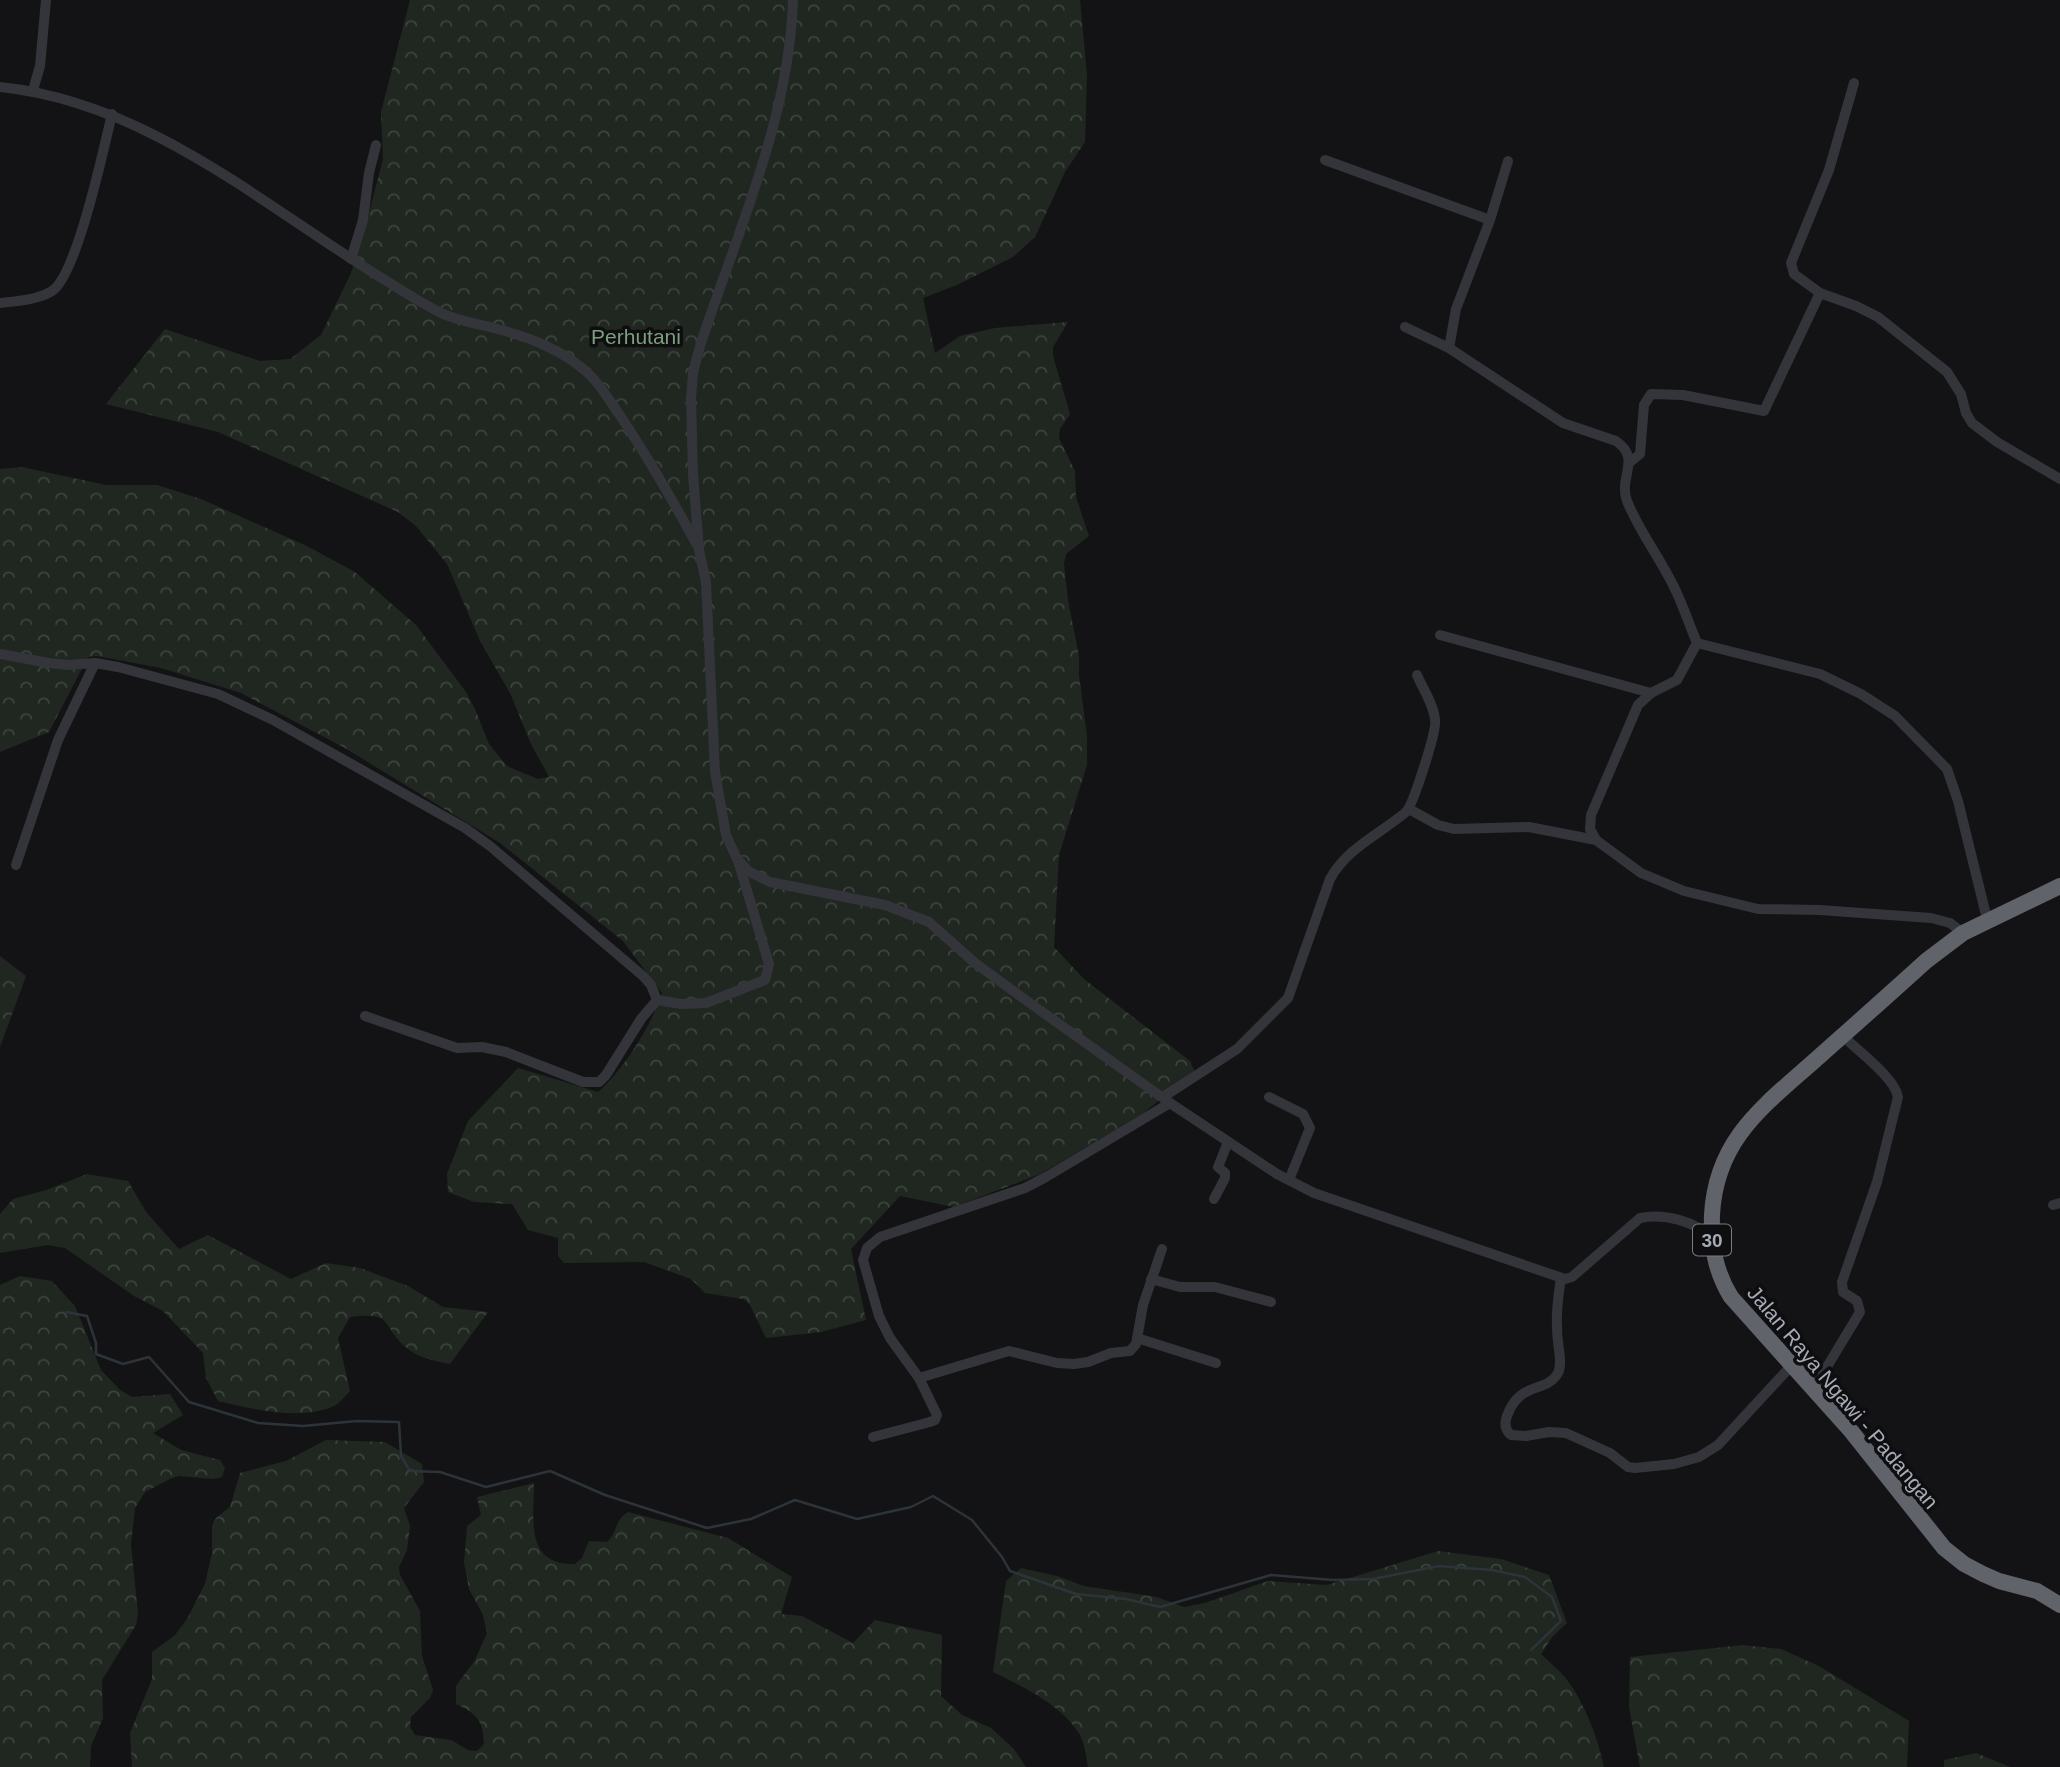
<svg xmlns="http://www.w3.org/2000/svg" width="2060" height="1767" font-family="Helvetica,sans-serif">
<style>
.forest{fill:url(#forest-crowns)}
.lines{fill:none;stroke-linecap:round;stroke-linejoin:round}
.stream{stroke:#2c343a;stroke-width:2.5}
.minor{stroke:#34353a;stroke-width:10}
.highway{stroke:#60636a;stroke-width:16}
.labels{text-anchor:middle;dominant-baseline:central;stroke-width:7;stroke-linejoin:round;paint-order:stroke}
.shield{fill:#0e0e10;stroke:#787b84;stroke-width:2}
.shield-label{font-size:19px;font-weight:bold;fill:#a5aab5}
.park-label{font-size:21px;fill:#7d9f7e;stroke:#0e0e10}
.street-label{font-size:21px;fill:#a5aab5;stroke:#0e0e10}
</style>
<defs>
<pattern id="forest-crowns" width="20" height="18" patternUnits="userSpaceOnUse" patternTransform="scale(1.75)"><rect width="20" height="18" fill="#202720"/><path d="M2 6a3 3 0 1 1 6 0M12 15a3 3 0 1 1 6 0" fill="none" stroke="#3d443e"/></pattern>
</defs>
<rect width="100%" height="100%" fill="#131315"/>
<g class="forest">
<path d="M410,0H1080L1087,75L1085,142L1065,172L1035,237L1013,257L957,285L923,298L935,353L960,336L995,328L1068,322L1053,347V356L1070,414L1060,429L1059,438L1075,471L1076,497L1089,536L1066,554L1064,564L1068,600L1079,656V675L1087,736V765L1059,855L1054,947L1084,979L1190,1061L1195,1072L1142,1114L1040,1174L954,1207L900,1196L851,1249L866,1320L821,1332L766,1338L750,1305L743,1299L705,1293L691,1279L644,1262L564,1263L558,1256V1238L528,1230L512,1204L474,1202L448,1192L447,1174L468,1121L518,1068L598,1092C622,1072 653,1023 662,993L623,941L500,843L345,748L241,693L161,668L97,656L88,657L49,732L0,752V469L22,467L106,485H157L201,499L307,546L355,572L416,625L466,692L475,709L489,744L507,766L538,779L549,777L530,742L511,695L480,641L447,564L416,526L398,512L218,432L106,404L165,329L260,361L290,359L321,335L351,273L363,236L383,159L381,112Z"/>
<polygon points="0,956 26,976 0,1047"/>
<path d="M87,1174L128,1181L146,1212L179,1249L208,1235L291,1279L326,1263L360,1268L408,1286L443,1307L488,1312L450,1364C436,1361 419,1358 408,1349C379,1326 397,1311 350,1317L338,1338L350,1391C345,1396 340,1403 334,1406C302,1421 251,1409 218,1401L206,1378L203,1353L163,1311L134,1296L65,1248L47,1245L0,1253V1214L13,1199L46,1190Z"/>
<polygon points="20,1276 52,1281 75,1306 101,1370 119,1389 132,1397 170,1394 183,1415 153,1433 181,1450 220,1460 225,1468 222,1477 213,1479 179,1476 170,1479 145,1492 135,1508 131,1544 138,1614 136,1625 102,1680 103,1718 91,1746 90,1767 0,1767 0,1285"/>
<path d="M326,1440L385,1442L422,1464L424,1482L404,1508L410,1526L407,1550L399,1567L400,1575L420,1611L422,1656L433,1690L430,1698L411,1717L410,1727L415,1735L451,1740L468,1750L477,1751L484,1744C483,1720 477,1714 456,1704V1686L475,1660L487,1633L483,1615L469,1589L464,1563L467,1526L481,1515L477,1497L534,1483C534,1519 524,1565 575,1564L582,1558L589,1541L607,1542C619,1530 613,1522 628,1512L728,1538L792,1577L781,1614L802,1616L853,1643L875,1620L942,1635L941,1696L962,1715L991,1728L1014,1749L1026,1767H132L130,1733L152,1679V1652L175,1635L187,1619L205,1584L212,1553V1526L216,1518L230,1507L240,1473L286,1461Z"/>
<path d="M1438,1551L1501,1559L1549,1575L1567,1623L1553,1636L1541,1654C1549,1662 1558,1669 1565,1677C1585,1703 1597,1736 1604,1767H1088C1086,1757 1085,1744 1080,1735C1061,1704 1023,1687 993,1672L1006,1581L1021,1568L1057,1576L1084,1586L1157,1597L1184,1607L1205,1603L1268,1581L1327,1585Z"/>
<polygon points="1743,1645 1781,1649 1819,1666 1909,1721 1907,1767 1640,1767 1629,1707 1630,1657"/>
<polygon points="1976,1753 2010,1767 1944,1767 1944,1760"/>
</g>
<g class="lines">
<polyline class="stream" points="66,1312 87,1316 96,1343 96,1354 123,1364 149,1357 189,1402 258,1423 303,1426 357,1421 399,1422 401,1456 410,1471 440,1472 486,1487 550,1471 605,1495 707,1528 751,1519 795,1500 857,1519 911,1507 933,1496 972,1520 1002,1557 1010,1571 1076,1594 1126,1599 1160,1607 1271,1575 1333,1580 1373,1579 1439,1566 1492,1570 1525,1577 1552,1597 1561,1621 1531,1650"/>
<g class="minor">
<path d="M793,0C789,120 737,233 700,346L693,373L691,399L693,475L699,550L706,582L715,772L726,835L737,859L748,871L770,882L885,905L929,922L975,963L1034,1006L1170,1103L1277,1174L1314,1193L1565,1279L1572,1277L1640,1218C1664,1213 1696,1221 1712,1239"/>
<path d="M0,87C146,102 260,203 380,277C400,289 419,302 439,312C455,320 473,323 490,327C526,336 563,349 590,375C602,387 611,403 621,417C649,459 673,501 697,545"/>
<polyline points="33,90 40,66 46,0"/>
<polyline points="1325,160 1490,220"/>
<path d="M1508,161L1490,220L1456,309L1449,348L1563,423L1616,441C1642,459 1618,477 1627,501C1639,531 1660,558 1674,587C1683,605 1689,624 1697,643L1677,680L1651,693L1638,705L1591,815L1590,829L1596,840L1641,873L1684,891L1758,909L1820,910L1931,918L1950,923L1963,933"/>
<polyline points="351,259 363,220 369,173 376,145"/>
<polyline points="1820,293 1794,274 1791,263 1829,170 1854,83"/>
<path d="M0,303C16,301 38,300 52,291C77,275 104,147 112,114"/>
<polyline points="1405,327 1449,348"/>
<polyline points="1629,463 1640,454 1644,405 1651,394 1683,395 1764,411 1820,293 1856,306 1878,317 1947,372 1961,394 1966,413 1972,423 1997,442 2060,479"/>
<polyline points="1440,635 1651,693"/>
<polyline points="1697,643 1820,674 1861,694 1895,716 1947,769 1958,801 1987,919"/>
<polyline points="0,654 49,663 68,665 95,663 118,667 218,694 273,720 465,828 490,846 643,976 651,985 657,1000"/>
<polyline points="1409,809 1438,825 1454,829 1529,827 1596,840"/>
<polyline points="16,865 58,740 95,663"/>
<polyline points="365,1016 457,1048 482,1047 506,1052 583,1082 599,1082 606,1075 641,1019 657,1000 681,1004 706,1003 765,980 769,964 739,864"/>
<path d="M1163,1097L1237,1049L1288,998L1330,879C1347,848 1380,834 1406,812C1413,805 1437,731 1435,720C1434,705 1423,689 1417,675"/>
<polyline points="1269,1097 1303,1114 1310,1128 1289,1180"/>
<polyline points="1214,1199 1225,1178 1225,1173 1218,1167 1228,1142"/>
<polyline points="2053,1205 2060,1203"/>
<path d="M1561,1278C1557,1303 1555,1324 1559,1350C1560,1358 1562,1369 1556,1376C1545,1392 1519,1382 1507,1416C1504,1424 1505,1430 1511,1435L1526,1436L1549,1432L1566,1433L1610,1453L1628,1467L1635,1468L1674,1464L1699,1457L1718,1445L1791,1366"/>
<polyline points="1151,1279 1180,1287 1215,1287 1271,1302"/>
<polyline points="1137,1338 1216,1363"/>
<polyline points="919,1378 1009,1351 1057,1363 1074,1364 1088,1362 1111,1353 1130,1351 1136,1344 1143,1305 1162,1249"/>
<path d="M1813,1390L1860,1312L1857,1301L1843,1292L1842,1282L1877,1182L1898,1097C1895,1078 1857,1050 1843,1036"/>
<polyline points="873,1437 930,1422 935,1420 937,1415 919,1378 890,1338 879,1316 863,1260 867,1248 880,1237 1025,1188 1046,1177 1170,1103"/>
</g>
<path class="highway" d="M2060,886L1963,933L1926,961C1892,992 1857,1023 1822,1054C1768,1103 1716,1136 1712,1215C1711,1246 1715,1271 1731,1297L1851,1431L1944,1548L1964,1564L1983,1574L1999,1581L2037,1591L2060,1605"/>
</g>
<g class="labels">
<rect class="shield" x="1693" y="1224.5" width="38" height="31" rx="5"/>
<g class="shield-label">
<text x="1712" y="1240">30</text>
</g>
<g class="park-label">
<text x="636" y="336">Perhutani</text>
</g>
<g class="street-label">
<text transform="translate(1843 1397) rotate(50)">Jalan Raya Ngawi - Padangan</text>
</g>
</g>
</svg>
